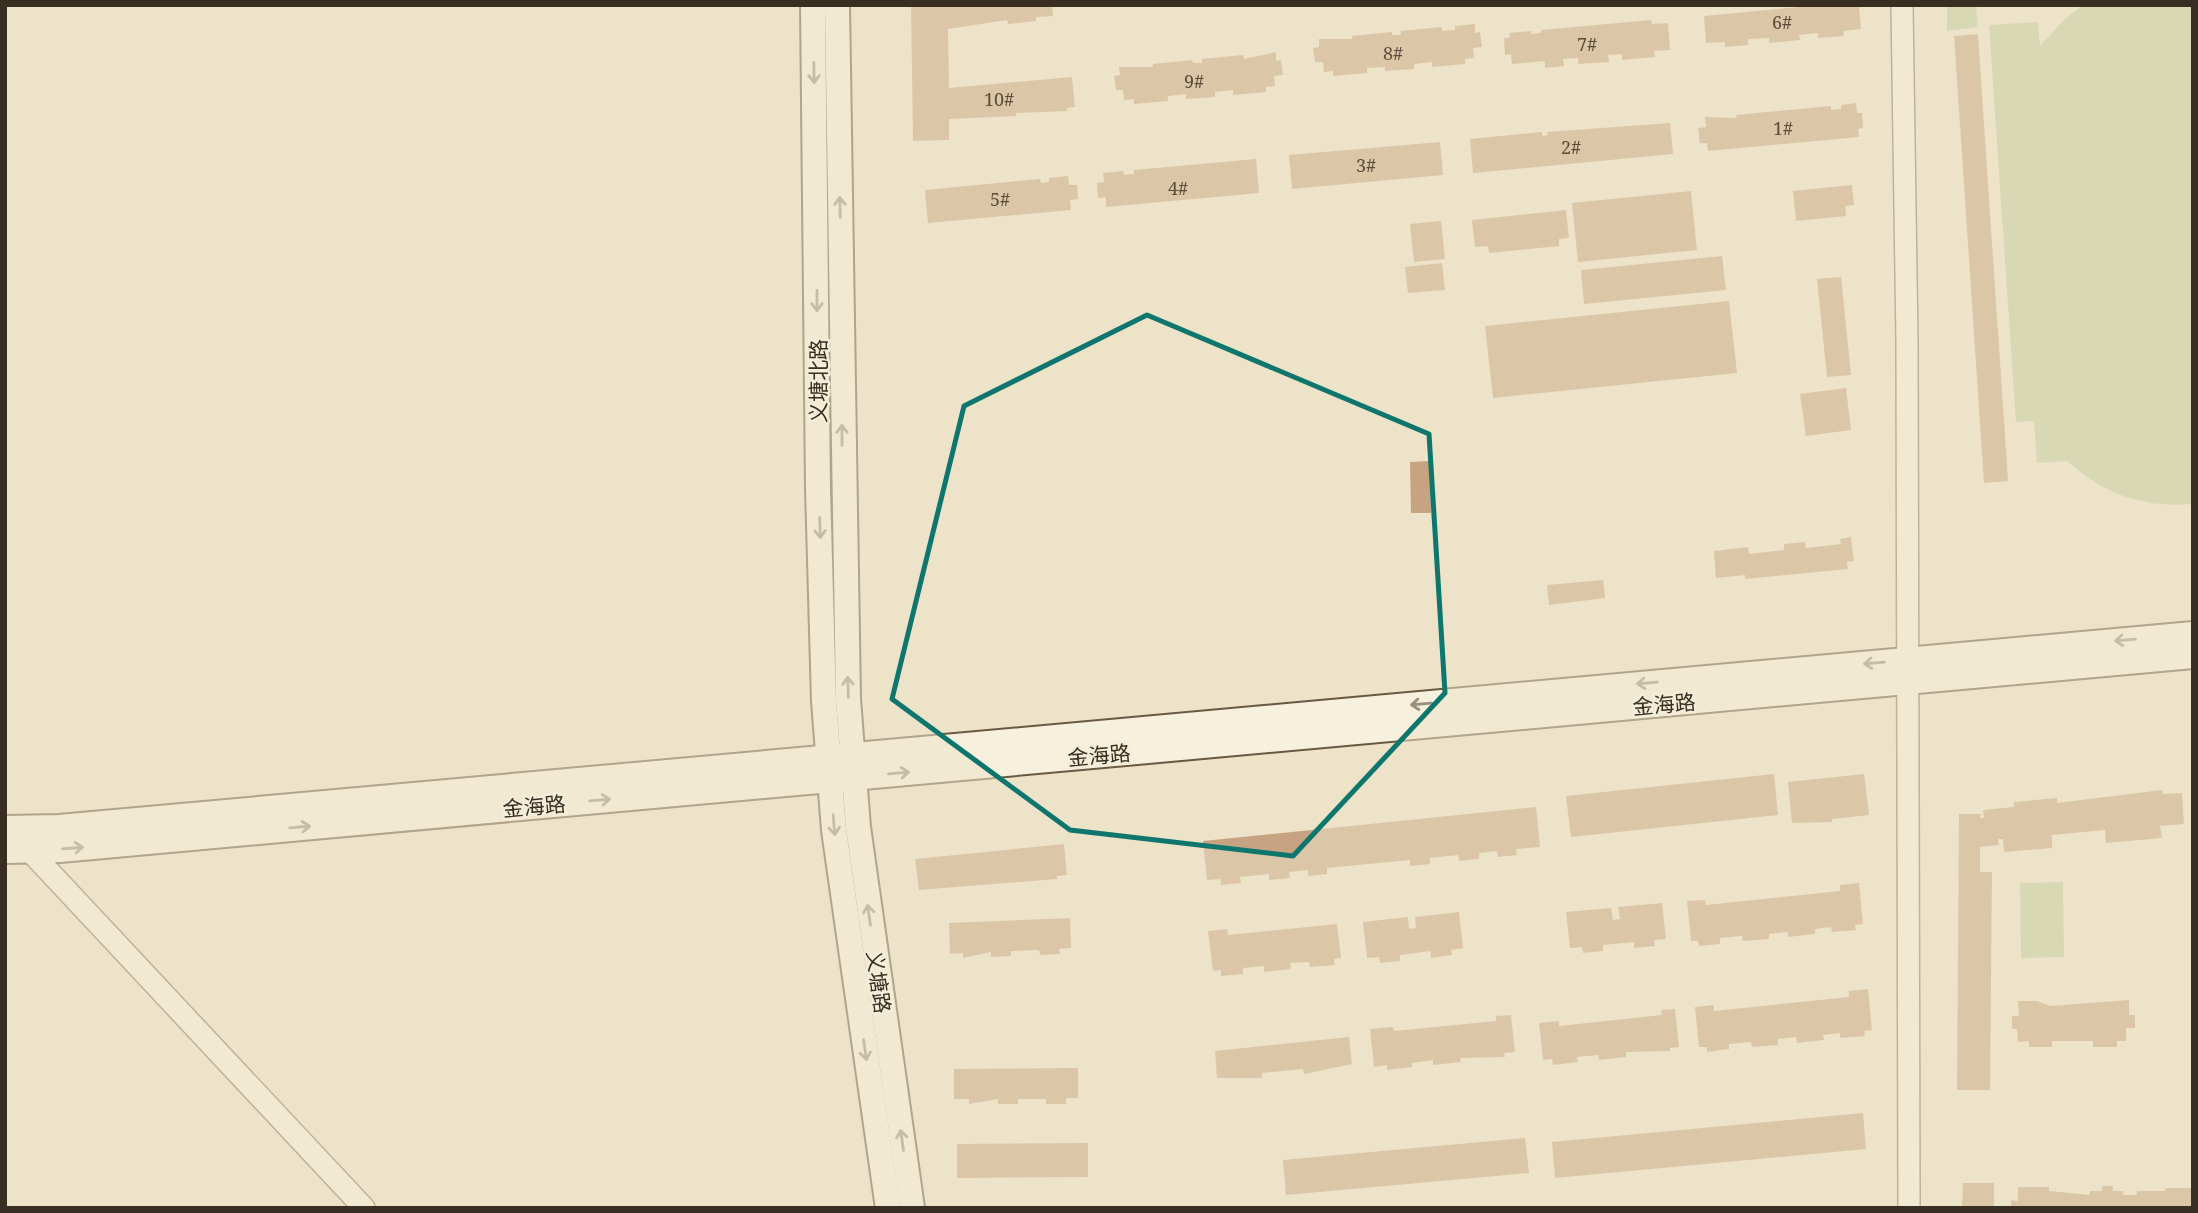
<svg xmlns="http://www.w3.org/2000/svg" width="2198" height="1213" font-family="'Noto Serif','Noto Sans SC',serif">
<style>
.green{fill:#c1c99d}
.building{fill:#c7a382}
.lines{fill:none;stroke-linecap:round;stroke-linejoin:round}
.tertiary-casing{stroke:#87775f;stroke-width:24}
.secondary-casing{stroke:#695842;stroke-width:28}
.tertiary{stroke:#f7f0dc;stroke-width:21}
.secondary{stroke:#f7f0dc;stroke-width:24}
.oneway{stroke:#988f7e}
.marked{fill:none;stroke:#0f766e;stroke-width:5;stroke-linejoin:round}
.labels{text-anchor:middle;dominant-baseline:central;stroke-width:5;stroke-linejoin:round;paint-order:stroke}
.number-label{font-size:18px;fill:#5c4b39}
.street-label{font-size:21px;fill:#382e21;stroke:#f4edd8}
</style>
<rect width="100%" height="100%" fill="#ece3c9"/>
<g class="green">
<polygon points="1947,5 1976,5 1978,27 1947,31"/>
<path d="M2083,5H2193V504C2143,508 2104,494 2067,461L2037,463L2034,421L2016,422L1989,25L2038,22L2040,46L2065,19Z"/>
<polygon points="2063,882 2064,957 2021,958 2020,883"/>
</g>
<g class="building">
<polygon points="911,5 1052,5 1053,16 1036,17 1036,21 1008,24 1007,20 948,29 949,88 1072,77 1075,107 1067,108 1067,111 1016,113 1016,116 949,119 949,140 913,141"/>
<polygon points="1819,5 1859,5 1861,29 1843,31 1844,36 1818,38 1818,33 1799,35 1800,40 1769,43 1769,38 1748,39 1748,45 1725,47 1725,42 1706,43 1704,16"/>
<polygon points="1651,20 1652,24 1668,23 1670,50 1654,51 1655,57 1622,60 1622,54 1608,55 1609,62 1578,64 1578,58 1563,59 1564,66 1545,68 1545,61 1512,64 1511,54 1505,55 1504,38 1510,38 1509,33 1531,31 1531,34 1541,33 1541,30"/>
<polygon points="1475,24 1475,33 1480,32 1482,47 1473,48 1474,58 1465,59 1465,64 1432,67 1432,62 1414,64 1414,69 1385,71 1385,67 1367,68 1367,73 1333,76 1333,71 1324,72 1323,62 1315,62 1313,48 1319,47 1319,39 1352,39 1352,36 1392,32 1392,35 1401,35 1401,31 1442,27 1442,31 1455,30 1455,26"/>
<polygon points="1978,34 2008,481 1984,483 1954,36"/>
<polygon points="1276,52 1276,61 1281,60 1283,75 1274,76 1275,86 1266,87 1266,92 1233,95 1233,90 1215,92 1215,97 1186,99 1186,94 1168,96 1168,101 1134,104 1134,99 1124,100 1123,90 1116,90 1114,76 1120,75 1119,67 1153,67 1153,64 1192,60 1193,63 1202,63 1202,59 1243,55 1244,59"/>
<polygon points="1856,103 1857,113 1862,113 1863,128 1858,129 1859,137 1708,151 1707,143 1700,143 1698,128 1706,127 1705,117 1737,118 1736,115 1831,106 1831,110 1841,109 1841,105"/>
<polygon points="1670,123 1673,154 1473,173 1470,139 1542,132 1542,136 1548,135 1547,132"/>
<polygon points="1440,142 1443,175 1292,189 1289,155"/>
<polygon points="1256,159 1259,193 1106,207 1106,197 1098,198 1097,183 1104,182 1103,173 1123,171 1124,175 1134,174 1134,170"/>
<polygon points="1068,176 1069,185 1077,185 1078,199 1070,200 1071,210 928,223 925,190 1040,179 1041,183 1049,182 1049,178"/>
<polygon points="1852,185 1854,205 1845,206 1846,216 1796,221 1793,191"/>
<polygon points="1691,191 1697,250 1578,262 1572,203"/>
<polygon points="1566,210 1569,238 1559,239 1559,246 1489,253 1488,246 1475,247 1472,220"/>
<polygon points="1441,221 1445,259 1414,262 1410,224"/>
<polygon points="1722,256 1726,290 1584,304 1581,270"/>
<polygon points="1442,263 1445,290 1408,293 1405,267"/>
<polygon points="1841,277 1851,375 1827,377 1817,279"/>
<polygon points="1729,301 1737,373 1493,398 1485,326"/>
<polygon points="1846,388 1851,430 1806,436 1800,394"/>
<polygon points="1430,461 1431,513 1411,513 1410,462"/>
<polygon points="1851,537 1854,561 1847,562 1848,569 1745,579 1745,575 1716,578 1714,551 1748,547 1749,554 1784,550 1784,544 1805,542 1806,548 1841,544 1840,539"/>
<polygon points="1603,580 1605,598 1549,605 1547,585"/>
<polygon points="1774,774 1778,815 1571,837 1566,796"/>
<polygon points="1864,774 1869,815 1832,819 1832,822 1792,823 1788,782"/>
<polygon points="2162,790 2163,794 2182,793 2184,824 2160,826 2162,838 2106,843 2105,830 2052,835 2052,848 2004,852 2003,839 1998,839 1999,845 1980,847 1980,872 1992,872 1990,1090 1957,1090 1959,814 1981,814 1980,818 1984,818 1983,810 2014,807 2014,802 2057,798 2057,803"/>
<polygon points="1536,807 1540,847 1516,849 1517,855 1498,857 1497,851 1479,853 1479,859 1459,861 1458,855 1430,858 1430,864 1410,866 1410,860 1327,868 1327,874 1308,876 1308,870 1289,872 1290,878 1269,880 1269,874 1240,877 1241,883 1221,885 1221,879 1207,880 1203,841"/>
<polygon points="1064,844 1067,875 1057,876 1057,879 919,890 915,859"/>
<polygon points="1859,883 1863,924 1855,925 1856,930 1832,932 1831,927 1815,929 1815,934 1788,937 1788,932 1769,934 1769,939 1743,941 1742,936 1720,938 1720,944 1699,946 1698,941 1691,941 1687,901 1705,900 1706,905 1840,891 1840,885"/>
<polygon points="1662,903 1666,939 1654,940 1655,946 1634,948 1634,942 1603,945 1603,951 1583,953 1582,947 1570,948 1566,912 1611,908 1613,920 1620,919 1618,907"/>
<polygon points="1459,912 1463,948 1451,950 1452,955 1431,958 1431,951 1400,955 1400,961 1380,963 1379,957 1367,958 1363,922 1408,917 1409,929 1416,928 1415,917"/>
<polygon points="1070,918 1071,948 1059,949 1060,954 1040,955 1039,950 1011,951 1011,956 991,957 991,952 963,958 963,953 950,954 949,923"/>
<polygon points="1337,924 1341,958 1334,959 1335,965 1310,967 1309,962 1290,963 1291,969 1264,972 1264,966 1243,968 1243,974 1221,976 1221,970 1213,971 1208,931 1227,929 1228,935"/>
<polygon points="1868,989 1872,1030 1864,1031 1865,1036 1840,1038 1840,1033 1823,1035 1824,1040 1797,1043 1796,1037 1778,1039 1778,1045 1752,1047 1751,1042 1729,1044 1729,1049 1707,1052 1707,1047 1699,1047 1695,1007 1714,1005 1714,1011 1849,997 1849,991"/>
<polygon points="2129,1000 2129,1015 2135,1015 2135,1028 2126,1028 2126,1041 2117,1041 2117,1047 2093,1047 2093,1041 2052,1041 2052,1047 2029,1047 2029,1041 2018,1042 2017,1029 2012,1029 2012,1016 2019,1016 2018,1001 2037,1001 2050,1006"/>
<polygon points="1675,1009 1679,1047 1670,1048 1670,1051 1626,1052 1626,1057 1599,1060 1598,1055 1577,1057 1578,1062 1553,1065 1552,1059 1543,1060 1539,1023 1559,1021 1559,1026 1662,1015 1661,1010"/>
<polygon points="1511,1015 1515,1052 1504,1053 1505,1057 1460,1058 1461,1062 1433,1065 1433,1060 1412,1063 1412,1067 1387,1070 1387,1065 1374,1067 1370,1029 1393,1027 1394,1031 1496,1021 1496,1016"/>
<polygon points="1349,1037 1352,1064 1304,1074 1303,1069 1262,1073 1262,1078 1217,1078 1215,1051"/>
<polygon points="1078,1068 1078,1098 1066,1098 1066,1104 1046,1104 1046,1099 1018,1099 1018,1104 998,1104 998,1099 969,1104 969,1099 954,1099 954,1069"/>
<polygon points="1863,1113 1866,1149 1555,1178 1552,1142"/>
<polygon points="1525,1138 1529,1173 1286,1195 1283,1160"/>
<polygon points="1088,1143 1088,1177 957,1178 957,1144"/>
<polygon points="1963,1183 1994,1183 1994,1208 1962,1208"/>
<polygon points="2102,1186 2113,1186 2113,1191 2123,1191 2123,1195 2137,1195 2137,1191 2165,1191 2165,1188 2193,1188 2193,1208 2011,1208 2011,1200 2018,1201 2018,1187 2049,1187 2049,1191 2090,1195 2090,1191 2102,1191"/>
</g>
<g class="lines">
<g class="tertiary-casing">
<g id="tertiary">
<polyline points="1902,5 1907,343 1909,1208"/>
<polyline points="29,850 364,1208"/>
</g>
</g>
<g class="secondary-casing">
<g id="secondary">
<polyline points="813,5 818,489 824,701 834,830 888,1208"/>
<polyline points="837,5 848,699 858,827 912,1208"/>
<polyline points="5,828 59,827 2193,634"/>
<polyline points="5,851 60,850 2193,656"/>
</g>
</g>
<use href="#tertiary" class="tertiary"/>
<use href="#secondary" class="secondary"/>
</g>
<defs><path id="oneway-shaft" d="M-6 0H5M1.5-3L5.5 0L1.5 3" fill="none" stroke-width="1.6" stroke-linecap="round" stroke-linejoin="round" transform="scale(1.75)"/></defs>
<g class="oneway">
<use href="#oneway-shaft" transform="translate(814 73) rotate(89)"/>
<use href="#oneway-shaft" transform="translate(840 207) rotate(-91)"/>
<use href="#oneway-shaft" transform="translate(817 301) rotate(90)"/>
<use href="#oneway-shaft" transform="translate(842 435) rotate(-90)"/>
<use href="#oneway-shaft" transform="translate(820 528) rotate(88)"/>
<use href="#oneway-shaft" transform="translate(2125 640) rotate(175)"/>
<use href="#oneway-shaft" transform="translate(1874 663) rotate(175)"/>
<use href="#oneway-shaft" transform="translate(1647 683) rotate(175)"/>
<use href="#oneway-shaft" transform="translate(848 687) rotate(-92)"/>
<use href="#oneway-shaft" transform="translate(1421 704) rotate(175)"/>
<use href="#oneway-shaft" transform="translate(899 773) rotate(-5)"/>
<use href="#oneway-shaft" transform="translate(600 800) rotate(-5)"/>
<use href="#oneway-shaft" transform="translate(834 825) rotate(85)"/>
<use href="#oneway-shaft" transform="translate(300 827) rotate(-5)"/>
<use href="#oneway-shaft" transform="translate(73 848) rotate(-5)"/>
<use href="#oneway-shaft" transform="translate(869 915) rotate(-98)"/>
<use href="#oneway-shaft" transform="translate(865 1050) rotate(82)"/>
<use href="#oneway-shaft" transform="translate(902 1140) rotate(-98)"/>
</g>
<path d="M0 0H2198V1213H0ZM1147,315L1429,434L1445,693L1293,856L1070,830L892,699L964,406Z" fill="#ece3c9" fill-opacity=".55" fill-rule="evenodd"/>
<path class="marked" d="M1147,315L1429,434L1445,693L1293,856L1070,830L892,699L964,406Z"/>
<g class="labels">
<g class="number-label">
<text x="1782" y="22">6#</text>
<text x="1587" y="44">7#</text>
<text x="1393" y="53">8#</text>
<text x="1194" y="81">9#</text>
<text x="999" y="99">10#</text>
<text x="1783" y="128">1#</text>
<text x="1571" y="147">2#</text>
<text x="1366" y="165">3#</text>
<text x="1178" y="188">4#</text>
<text x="1000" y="199">5#</text>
</g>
<g class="street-label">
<text transform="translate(818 381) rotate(-90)">义塘北路</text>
<text transform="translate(1664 704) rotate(-5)">金海路</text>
<text transform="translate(1099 755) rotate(-5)">金海路</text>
<text transform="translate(534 806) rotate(-5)">金海路</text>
<text transform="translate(879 982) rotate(82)">义塘路</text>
</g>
</g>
<rect width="2198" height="1213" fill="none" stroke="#382e21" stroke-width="14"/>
</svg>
